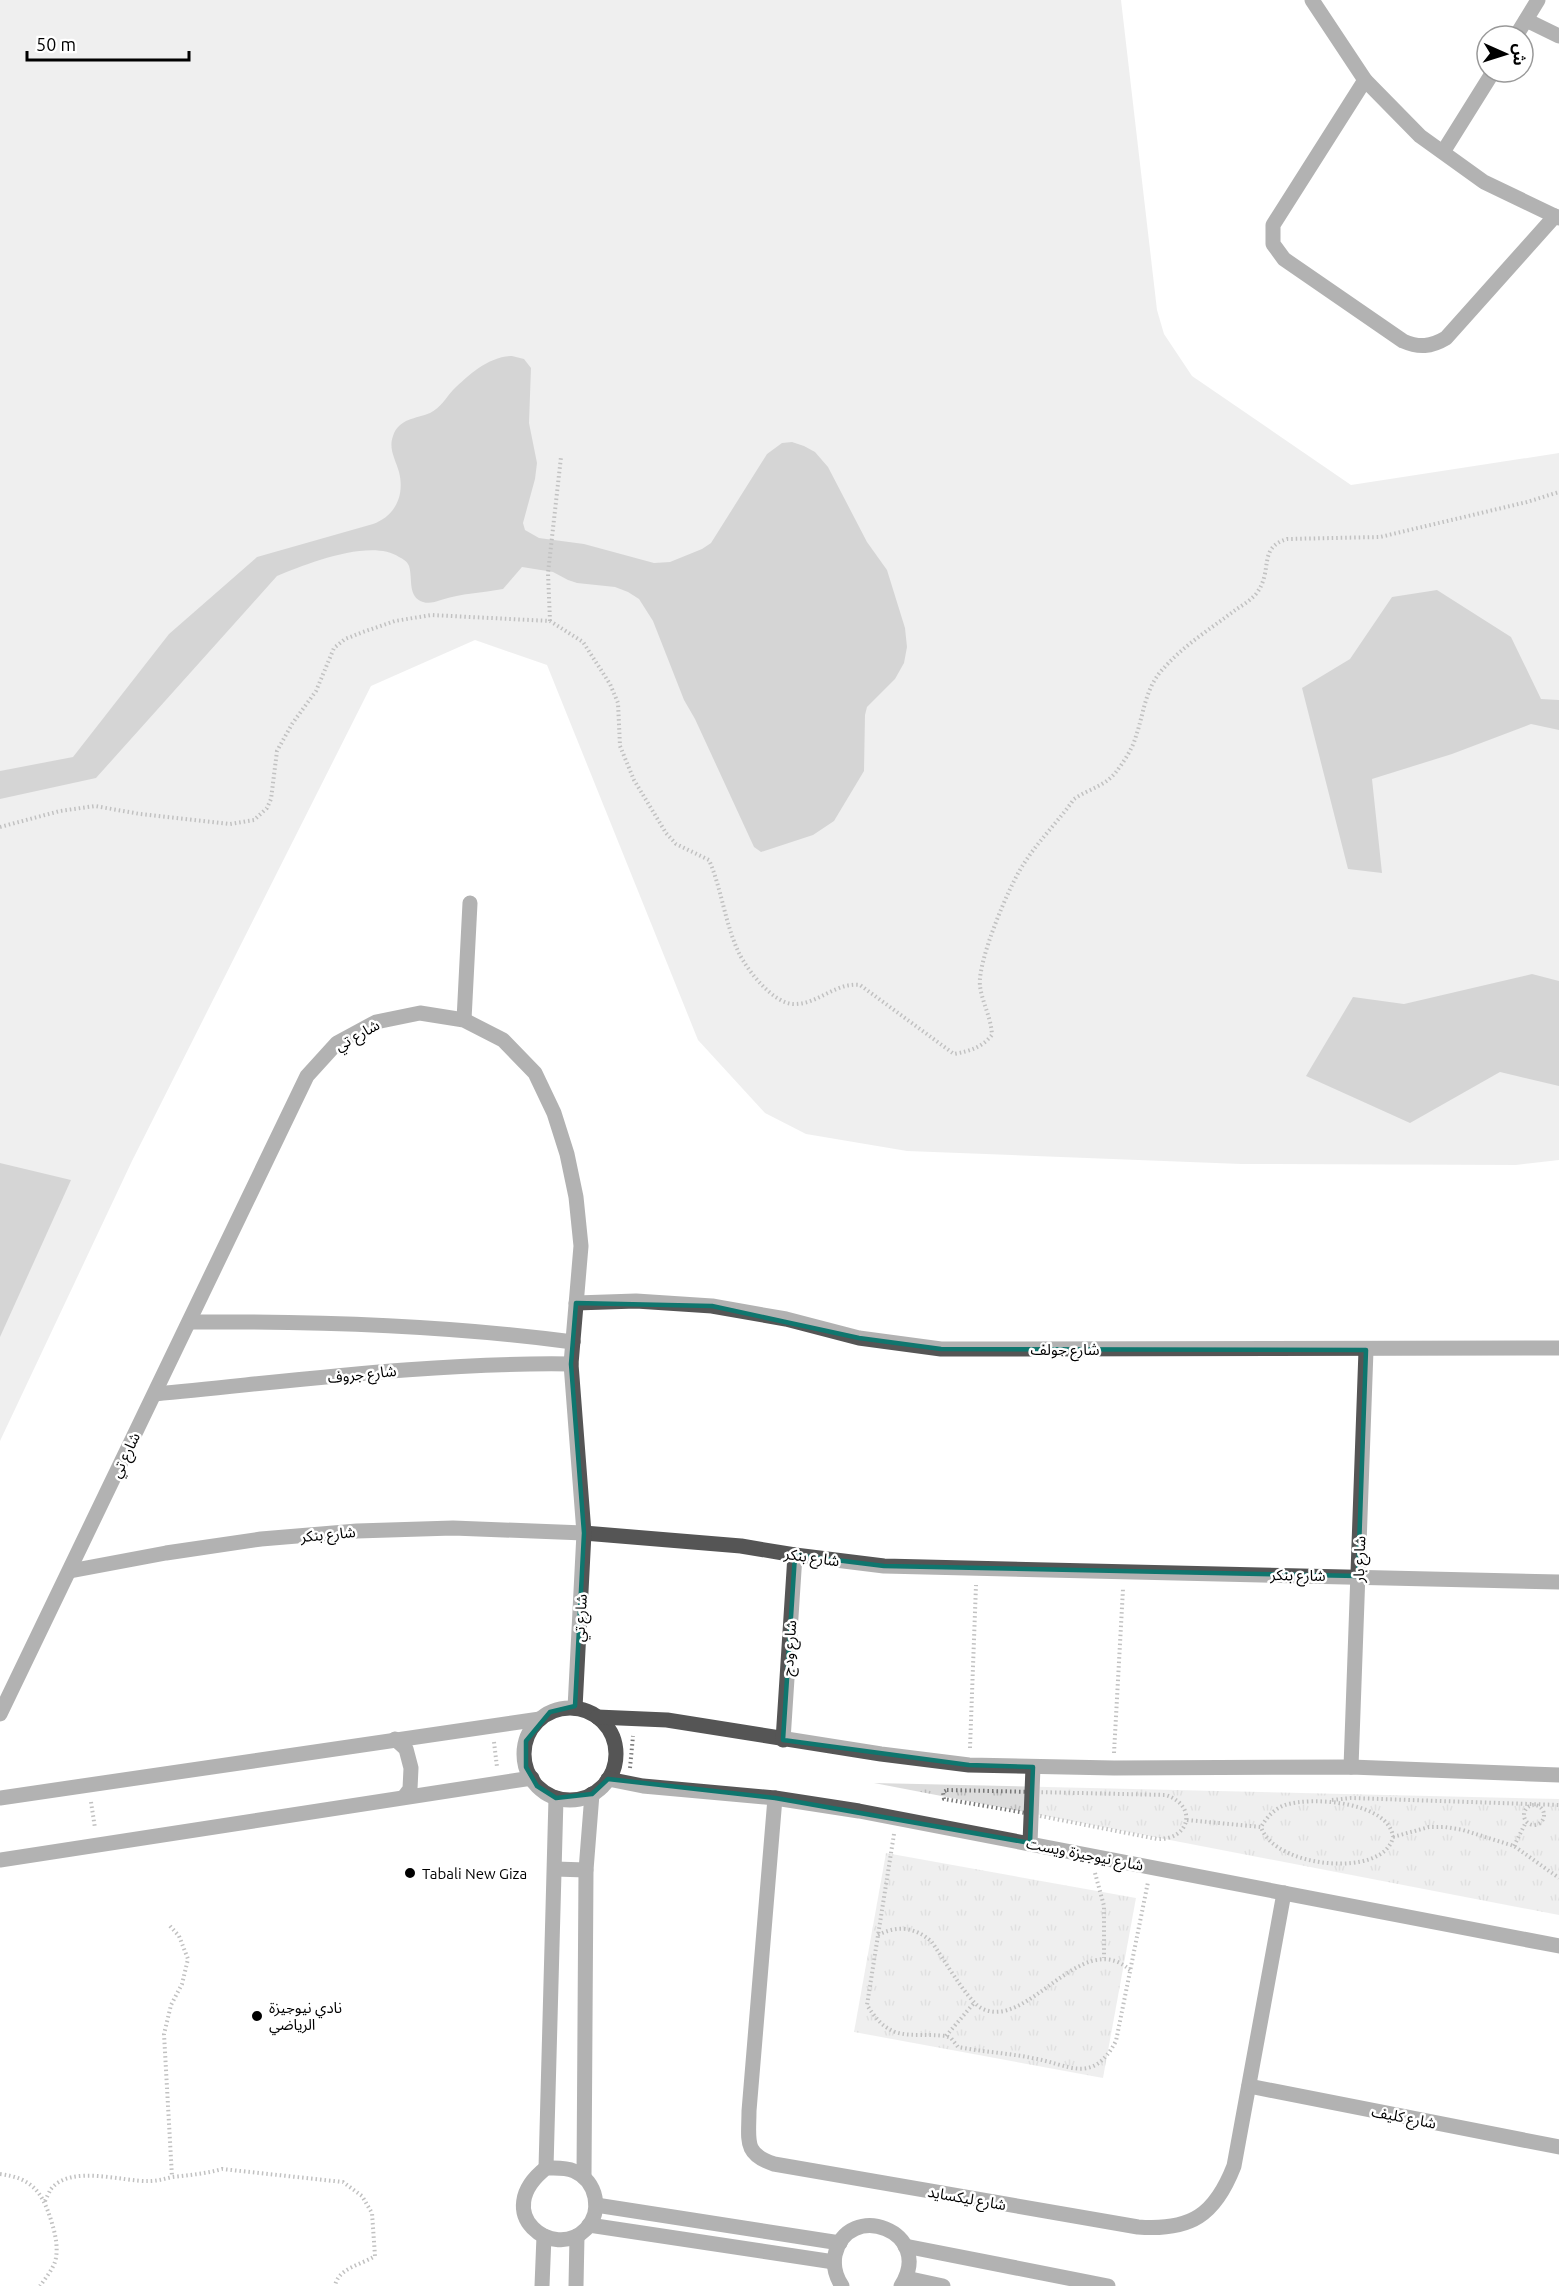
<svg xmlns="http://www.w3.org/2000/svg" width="1559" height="2286" font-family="Ubuntu,'Noto Sans Arabic',sans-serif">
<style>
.green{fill:#dcdcdc}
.park{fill:url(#park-tufts)}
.water{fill:#a3a3a3}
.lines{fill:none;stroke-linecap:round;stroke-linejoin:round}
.path{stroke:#777;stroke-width:4;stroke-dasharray:1.5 3;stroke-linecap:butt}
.minor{stroke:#555;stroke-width:15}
.marked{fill:none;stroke:#0f766e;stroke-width:4.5;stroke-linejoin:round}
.poi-dot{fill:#000;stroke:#fff;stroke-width:2}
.labels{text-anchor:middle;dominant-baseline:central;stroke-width:5;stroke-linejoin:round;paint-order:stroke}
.street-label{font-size:15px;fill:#000;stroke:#fff}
.poi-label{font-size:15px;fill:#000;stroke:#fff;text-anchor:start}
</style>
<defs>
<pattern id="park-tufts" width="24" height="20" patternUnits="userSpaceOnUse" patternTransform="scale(1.5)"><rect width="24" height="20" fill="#dcdcdc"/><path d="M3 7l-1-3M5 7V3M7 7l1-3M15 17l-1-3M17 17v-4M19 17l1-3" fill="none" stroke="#bbb"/></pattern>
</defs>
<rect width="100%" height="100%" fill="#fff"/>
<polygon class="green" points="0,0 1121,0 1157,310 1164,334 1192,376 1351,485 1559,453 1559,1160 1516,1165 1241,1164 907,1151 806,1134 765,1113 698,1040 547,665 475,640 371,686 132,1161 0,1441"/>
<g class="park">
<polygon points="874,1783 1559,1799 1559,1915"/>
<polygon points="886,1853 1136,1898 1103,2078 854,2032"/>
</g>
<g class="water">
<path d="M512,356L524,359L531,368L529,423L537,463L535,479L523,523L525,530L539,538L584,544L654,563L670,562L702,549L711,543L767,454L782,443L792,442L804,446L815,452L828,467L867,542L887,570L905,628L907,647L904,663L895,679L867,707L865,715L864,771L834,821L813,835L761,852L754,847L695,719L684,700L653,621L639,599L628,592L615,587L577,583L568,580L553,572L522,567L503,589C482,593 462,593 441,600C435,602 429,604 423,602C407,597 413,579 409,566C407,561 403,559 399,557C371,538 306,564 277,576L96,778L0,799V771L73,757L169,634L257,557L373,524C395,516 405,496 399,472C396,460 388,449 393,436C399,418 416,419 430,413C441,407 445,399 453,390C470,374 488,357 512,356Z"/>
<polygon points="1437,590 1511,637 1541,699 1559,700 1559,730 1531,724 1452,754 1372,779 1382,873 1348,869 1302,688 1350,659 1392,597"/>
<polygon points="1532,974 1559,981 1559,1086 1500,1072 1410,1123 1306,1076 1353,997 1404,1004"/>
<polygon points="0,1163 71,1180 0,1337"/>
</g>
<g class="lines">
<g class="path">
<polyline points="550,621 548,573 561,457"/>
<path d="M0,827L60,811L95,806L140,814L230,824L254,820L267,808L271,799L277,751L292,724L316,691L334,648L345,639L363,632L395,621L431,615L550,621L583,642L610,684L618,703L620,746L634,780L666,833L676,844L709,860C722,890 725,924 739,953C747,970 774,1005 795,1004C818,1004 836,982 860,985L954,1054C970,1051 981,1048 992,1035C991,1017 982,1002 980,986C977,962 1009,886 1023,865C1038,841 1058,822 1074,799C1088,789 1104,787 1116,772C1123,763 1133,748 1136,736C1144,713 1145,688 1163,669C1183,646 1210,629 1234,611C1241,606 1250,601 1256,594C1274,571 1257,548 1287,539L1380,537L1527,502L1559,492"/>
<polyline points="494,1742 497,1767"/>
<polyline points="970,1748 976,1585"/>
<polyline points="1114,1753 1123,1589"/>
<polyline points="630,1768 633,1736"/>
<path d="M947,1790L1166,1795C1198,1806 1190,1840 1157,1839L1020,1812L944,1799L943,1792Z"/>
<polyline points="1332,1800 1351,1798 1559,1805"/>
<polyline points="91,1802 95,1828"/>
<circle cx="1534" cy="1815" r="10"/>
<path d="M1187,1820L1261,1827C1274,1868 1384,1879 1393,1837C1389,1802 1312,1796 1285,1805C1274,1809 1267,1817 1261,1827"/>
<path d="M894,1834L867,2005C891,2044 908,2032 946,2036L951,2038L958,2047C983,2052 1008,2053 1032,2058C1069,2064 1092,2086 1116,2041L1148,1882"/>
<polyline points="1393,1837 1429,1827 1445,1827 1463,1830 1514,1846 1559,1878"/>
<polyline points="1514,1846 1526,1822"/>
<polyline points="1095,1873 1104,1906 1104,1958"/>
<polyline points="170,1926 179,1936 188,1959 182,1984 171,2005 164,2034 172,2177"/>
<path d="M878,1935C898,1925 914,1927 931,1941C942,1956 967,2000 981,2008C1027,2033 1081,1926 1130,1970"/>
<polyline points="946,2036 974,2003"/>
<path d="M0,2174C32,2178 42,2192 51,2220C55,2233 59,2248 55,2262C52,2270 45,2279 40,2286"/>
<path d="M45,2201C47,2197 49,2192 51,2189C71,2164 123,2182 149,2181C157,2181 164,2179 172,2177C189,2175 205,2174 222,2169L343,2182L362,2196L372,2213L375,2256C361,2265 338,2268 335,2286"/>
</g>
<g class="minor">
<polyline points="1312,0 1365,80 1420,136 1484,182 1559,218"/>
<polyline points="1526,20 1559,36"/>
<polyline points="1516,36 1538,0"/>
<path d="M1365,80L1273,225V244L1284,259L1403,341C1419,348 1431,347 1446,338L1555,216"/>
<polyline points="1443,152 1493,72"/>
<polyline points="464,1020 470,903"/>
<polyline points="576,1303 636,1301 712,1306 786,1319 859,1338 941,1349 1559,1348"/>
<path d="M189,1322C318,1321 445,1325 573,1342"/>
<path d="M155,1394C293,1381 432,1362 571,1364"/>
<polyline points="70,1571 166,1553 261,1539 357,1531 453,1528 584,1533 741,1546 795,1555 884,1566 1559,1582"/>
<circle cx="570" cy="1754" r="46"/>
<polyline points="0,1714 307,1076 337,1043 376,1022 420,1013 464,1020 503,1040 535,1073 554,1113 567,1154 576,1197 581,1246 571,1364 584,1533 575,1708"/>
<polyline points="597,1717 667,1720 881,1754 969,1765 1114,1768 1351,1767 1559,1775"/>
<polyline points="395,1739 406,1749 411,1768 410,1789 404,1797"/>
<polyline points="783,1740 795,1555"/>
<polyline points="1351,1767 1366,1350"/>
<polyline points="608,1779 643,1786 775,1798 859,1811 1559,1946"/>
<polyline points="0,1798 540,1719"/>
<path d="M775,1798L749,2111C749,2140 743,2154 774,2164L1138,2227C1191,2231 1215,2215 1234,2166L1284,1893"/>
<polyline points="1030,1843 1033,1767"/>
<polyline points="0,1860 532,1778"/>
<polyline points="555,1869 586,1870"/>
<polyline points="1249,2086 1559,2147"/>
<polyline points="546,2168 556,1798"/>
<path d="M546,2168C556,2168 565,2167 574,2171C597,2181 603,2212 586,2229C554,2262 489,2213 546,2168Z"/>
<polyline points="584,2177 586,1870 592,1794"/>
<polyline points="596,2205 840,2243"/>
<polyline points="589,2225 834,2262"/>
<polyline points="905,2246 1108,2286"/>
<polyline points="906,2278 943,2286"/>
<polyline points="542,2286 544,2236"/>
<polyline points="576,2286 577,2236"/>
<path d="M842,2286C836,2277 833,2266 835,2255C847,2199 936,2231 901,2286"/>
</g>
</g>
<path d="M0 0H1559V2286H0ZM576,1303L712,1306L859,1338L941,1349L1366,1350L1358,1576L884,1566L795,1555L783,1740L969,1765L1033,1767L1030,1843L775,1798L608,1779L592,1794L556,1798L537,1786L526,1767V1741L550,1712L575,1706L584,1533L571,1364Z" fill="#fff" fill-opacity=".55" fill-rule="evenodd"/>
<path class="marked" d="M576,1303L712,1306L859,1338L941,1349L1366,1350L1358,1576L884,1566L795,1555L783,1740L969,1765L1033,1767L1030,1843L775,1798L608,1779L592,1794L556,1798L537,1786L526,1767V1741L550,1712L575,1706L584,1533L571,1364Z"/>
<g class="poi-dot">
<circle cx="410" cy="1873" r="6"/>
<circle cx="257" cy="2016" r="6"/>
</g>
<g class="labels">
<g class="street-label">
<text transform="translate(357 1035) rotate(-29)">شارع تي</text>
<text x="1065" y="1349">شارع جولف</text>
<text transform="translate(362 1374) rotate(-6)">شارع جروف</text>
<text transform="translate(125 1455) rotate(-64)">شارع تي</text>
<text transform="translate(328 1534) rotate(-5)">شارع بنكر</text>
<text transform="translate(812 1557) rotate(8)">شارع بنكر</text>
<text transform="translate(1359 1559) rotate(-88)">شارع بار</text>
<text transform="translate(1298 1575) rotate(1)">شارع بنكر</text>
<text transform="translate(580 1618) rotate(-87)">شارع تي</text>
<text transform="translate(789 1648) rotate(-86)">شارع ودج</text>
<text transform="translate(1085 1854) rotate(11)">شارع نيوجيزة ويست</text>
<text transform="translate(1404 2117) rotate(11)">شارع كليف</text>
<text transform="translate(967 2198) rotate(10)">شارع ليكسايد</text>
</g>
<g class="poi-label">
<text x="422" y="1873">Tabali New Giza</text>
<text x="269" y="2007">نادي نيوجيزة<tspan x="269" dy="17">الرياضي</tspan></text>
</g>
</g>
<g transform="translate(1505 54) rotate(93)"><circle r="28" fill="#ffffff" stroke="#999999" stroke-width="1.5"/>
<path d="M0-4.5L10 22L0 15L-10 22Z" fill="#000000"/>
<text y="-9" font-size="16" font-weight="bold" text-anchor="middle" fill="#000000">ش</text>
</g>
<path d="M27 51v9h162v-9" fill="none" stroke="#000000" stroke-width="3"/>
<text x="36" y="51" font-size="18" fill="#000000" stroke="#ffffff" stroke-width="4.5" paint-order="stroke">50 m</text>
</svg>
